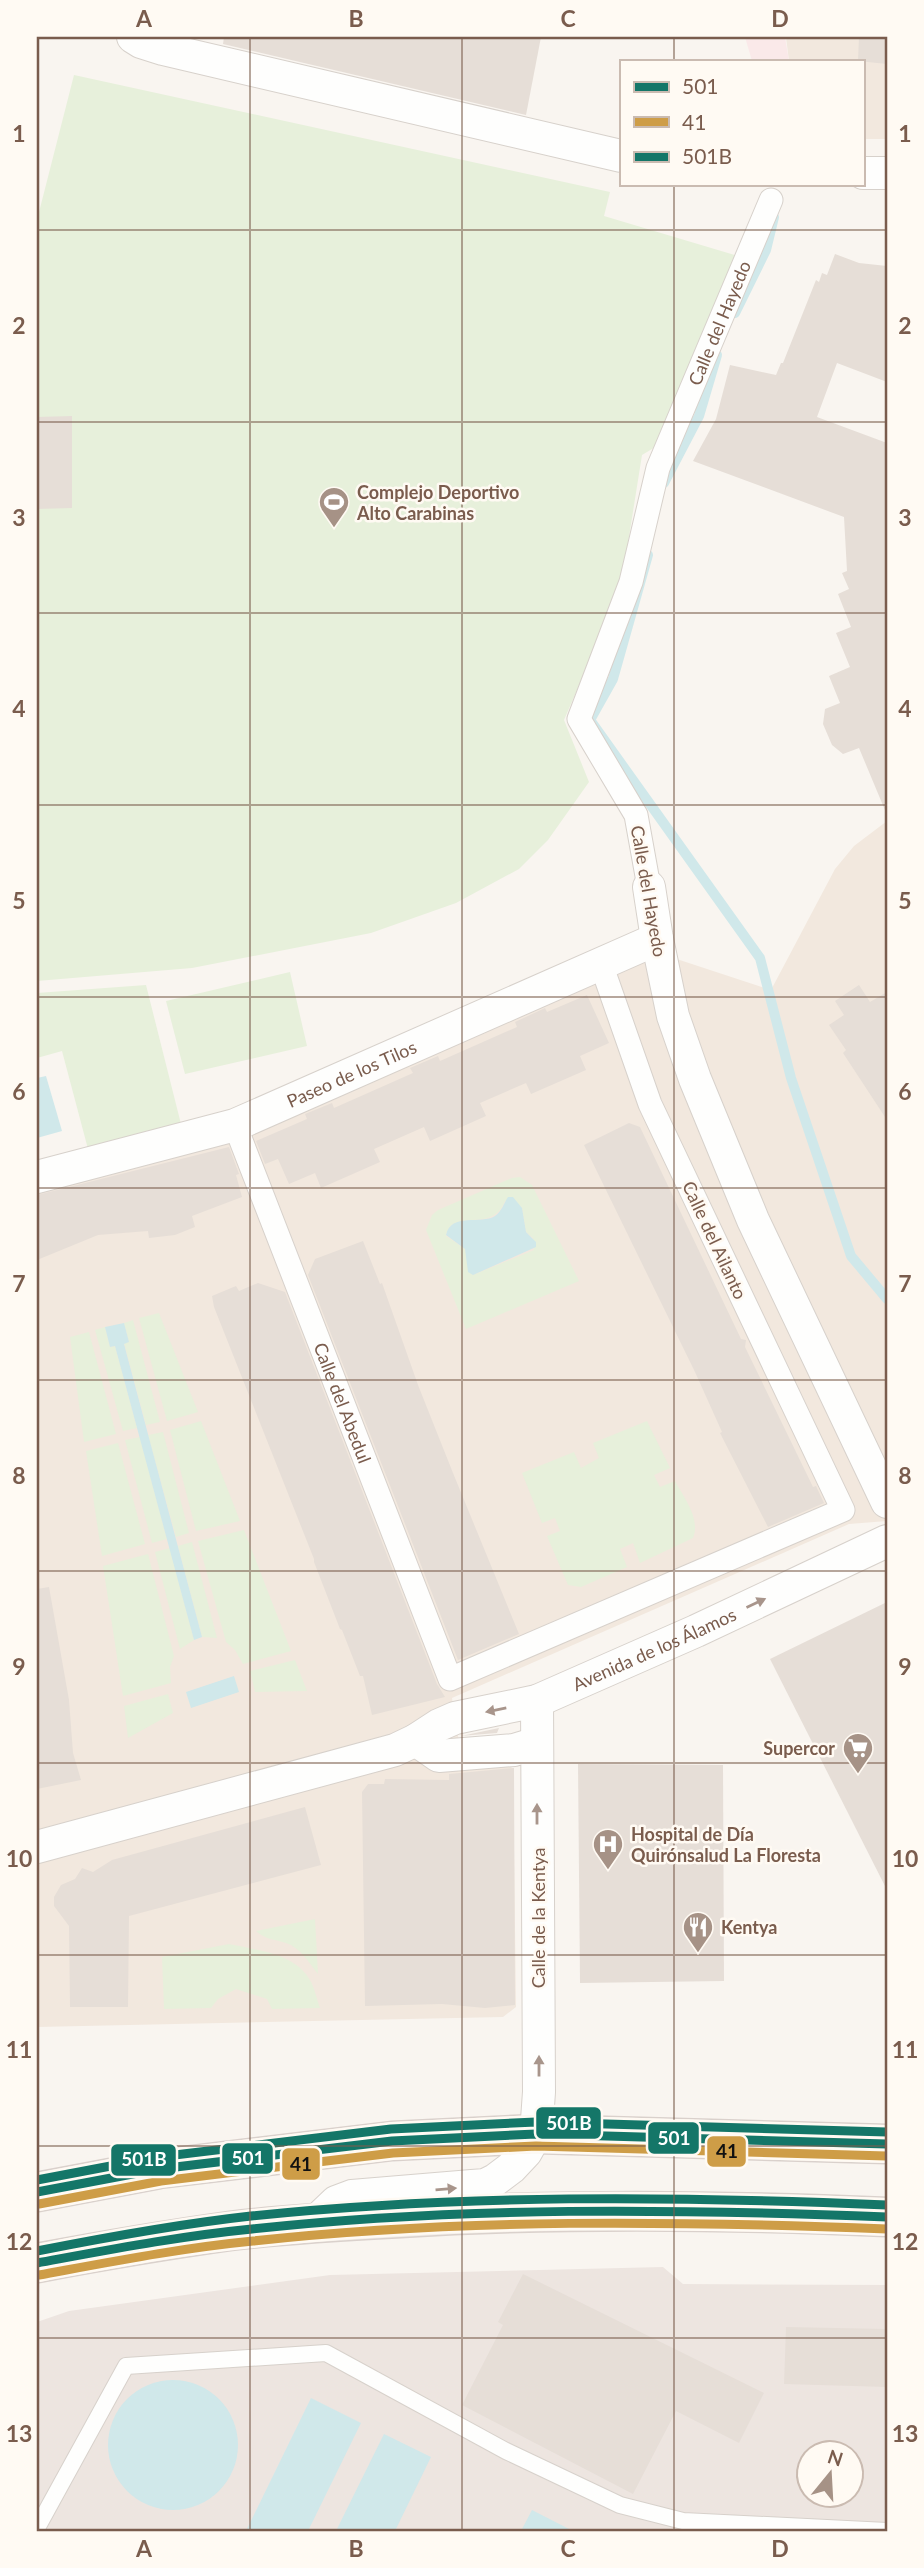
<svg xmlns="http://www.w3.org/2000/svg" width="924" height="2568" font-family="Lato,sans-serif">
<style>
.residential{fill:#f2e8de}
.industrial{fill:#ede5e0;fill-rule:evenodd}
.medical{fill:#fae9e9}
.green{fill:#e7f0db;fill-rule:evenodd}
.water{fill:#d0e8ea}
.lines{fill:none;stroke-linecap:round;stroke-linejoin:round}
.stream{stroke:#d0e8ea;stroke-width:10}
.building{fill:#e6ded7}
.service-casing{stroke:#d7d1cb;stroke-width:18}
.pedestrian-casing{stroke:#d7d1cb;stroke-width:25}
.minor-casing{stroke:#d7d1cb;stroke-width:34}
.primary-casing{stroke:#dad1cc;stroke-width:41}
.service{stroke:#fefefd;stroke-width:16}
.pedestrian{stroke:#fefefd;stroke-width:23}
.minor{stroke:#fefefd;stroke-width:32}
.primary{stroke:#f3eee8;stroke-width:38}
.bus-1-casing{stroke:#fffaf3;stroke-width:14}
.bus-2-casing{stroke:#fffaf3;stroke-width:14}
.bus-3-casing{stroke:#fffaf3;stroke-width:14}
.bus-1{stroke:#147668;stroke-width:9}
.bus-2{stroke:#ce9d47;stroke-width:9}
.bus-3{stroke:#147668;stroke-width:9}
.oneway{fill:#a8958b}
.grid{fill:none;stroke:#7a5c4d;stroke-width:2;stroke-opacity:0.55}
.labels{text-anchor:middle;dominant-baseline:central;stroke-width:5;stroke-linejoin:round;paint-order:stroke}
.street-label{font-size:18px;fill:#7a5c4d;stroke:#fffaf3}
.poi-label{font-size:18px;font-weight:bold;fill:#7a5c4d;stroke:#fffaf3;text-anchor:start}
.line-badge{stroke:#fffaf3;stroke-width:2.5}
.badge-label{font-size:19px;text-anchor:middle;font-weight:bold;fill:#fff}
.pale-badge-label{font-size:19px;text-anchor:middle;font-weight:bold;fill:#111}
.neatline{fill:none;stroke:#7a5c4d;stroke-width:2.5}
.grid-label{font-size:23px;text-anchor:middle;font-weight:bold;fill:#7a5c4d}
</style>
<rect width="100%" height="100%" fill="#f9f5f0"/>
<g class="residential">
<polygon points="786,37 887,37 887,139 863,139 863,61 789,61"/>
<polygon points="887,821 887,1521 849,1524 452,1698 461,1755 509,1765 513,1769 516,2007 503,2017 37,2027 37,1163 229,1110 619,940 771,990 835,869 854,846"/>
</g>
<path class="industrial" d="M663,2267L683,2284L887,2285V2531H37V2322L69,2311L330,2275ZM808,2452H850V2494H808Z"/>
<polygon class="medical" points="745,37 785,37 789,61 752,61"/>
<g class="green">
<polygon points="74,75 610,192 604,216 738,256 657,446 642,455 624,568 610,613 564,720 589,782 548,840 519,869 456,903 371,933 192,968 37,981 37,220"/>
<polygon points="290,972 307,1046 185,1074 166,1001"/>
<polygon points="146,985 181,1124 88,1149 62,1051 37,1058 37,993"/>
<path d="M520,1177L532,1185L579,1281L466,1329L426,1230L432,1215L438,1210L512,1178ZM505,1201L522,1208L526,1232L533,1238L534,1250L473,1275L465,1249L446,1236C452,1206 492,1235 505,1201Z"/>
<polygon points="159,1313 198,1412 167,1421 139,1318"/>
<polygon points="133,1320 160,1422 146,1425 124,1343 129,1342 124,1323"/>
<polygon points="105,1327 110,1347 115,1346 137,1428 123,1431 95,1330"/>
<polygon points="89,1332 116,1434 84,1442 70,1337"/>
<polygon points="201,1421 240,1521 196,1531 170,1430"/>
<path d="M647,1421L670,1468L654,1475L660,1487L675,1481C684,1498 701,1519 693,1538L640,1563L633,1543L620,1549L627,1567L581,1587L568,1585L547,1536L560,1531L555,1518L542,1523L522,1473L574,1452L581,1468L599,1458L593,1443Z"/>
<polygon points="163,1432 189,1533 176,1537 148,1435"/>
<polygon points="140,1437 167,1539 152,1543 125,1440"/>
<polygon points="118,1443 145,1544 102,1556 86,1451"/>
<polygon points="244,1530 291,1651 243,1664 235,1650 226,1642 198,1541"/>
<polygon points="192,1542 217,1638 202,1637 178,1546"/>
<polygon points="170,1548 194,1640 180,1649 155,1552"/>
<polygon points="148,1554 174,1656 170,1667 171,1683 123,1696 103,1566"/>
<polygon points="295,1660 307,1691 255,1692 250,1671"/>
<polygon points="168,1694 173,1713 128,1738 124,1706"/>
<path d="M315,1919L318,1974C309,1963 301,1948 286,1943C274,1939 266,1940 256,1931Z"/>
<path d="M229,1944C256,1950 297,1953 311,1982C315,1990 317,2000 320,2008L272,2009L267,1999L236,1989L218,1999L211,2008L164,2009L162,1957Z"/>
</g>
<g class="water">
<polygon points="46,1076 62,1131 37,1138 37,1078"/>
<path d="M508,1197H513L522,1208L526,1232L536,1242V1247L473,1275L468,1272L465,1249L446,1235C451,1212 481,1225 495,1216C502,1211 504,1203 508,1197Z"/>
<polygon points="124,1323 129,1342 124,1344 202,1637 194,1640 115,1346 110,1347 105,1327"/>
<polygon points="234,1676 239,1692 191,1708 186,1692"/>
<circle cx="173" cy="2445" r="65"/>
<polygon points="311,2398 361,2423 308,2531 246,2531"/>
<polygon points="384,2434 431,2457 395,2531 336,2531"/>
<polygon points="532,2510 573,2531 521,2531"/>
</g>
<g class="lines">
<g class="stream">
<polyline points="735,313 766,250 774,217"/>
<polyline points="664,483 699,416 717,355"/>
<polyline points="648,555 613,679 590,720 760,958 791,1078 851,1256 887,1299"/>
</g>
</g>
<g class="building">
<polygon points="224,37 541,37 526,115 223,44"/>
<polygon points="859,37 887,37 887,64 858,61"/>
<polygon points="835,254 859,263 887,266 887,382 837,363 817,417 887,443 887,815 859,748 843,754 832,745 823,724 825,709 840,703 829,676 850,667 836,633 851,627 838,594 849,589 842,573 847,571 844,517 693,461 716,419 730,365 776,375 781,363 783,363 816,280 819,282 822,273 827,275"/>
<polygon points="72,416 72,508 37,509 37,417"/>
<polygon points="859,985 870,1002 887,992 887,1120 843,1053 846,1050 829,1025 844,1015 835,1001"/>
<polygon points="587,995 609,1043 580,1056 586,1070 531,1094 526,1083 480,1103 486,1116 430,1141 424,1127 374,1149 380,1162 321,1188 315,1173 289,1184 278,1159 265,1164 256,1141 307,1119 305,1114 332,1103 334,1108 413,1073 410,1068 438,1056 440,1061 517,1027 515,1022 545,1008 547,1012"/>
<polygon points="629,1123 640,1127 741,1339 746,1340 745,1347 813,1487 816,1486 824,1503 768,1527 720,1433 722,1432 695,1372 584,1145"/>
<polygon points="229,1147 239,1174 236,1175 242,1197 192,1216 195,1227 175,1235 149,1238 148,1231 98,1235 37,1260 37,1195"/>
<polygon points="363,1241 380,1284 382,1283 418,1385 453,1473 519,1634 458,1660 308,1275 315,1259"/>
<polygon points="258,1283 285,1292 437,1684 445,1697 372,1715 363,1676 360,1676 342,1630 340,1629 314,1562 314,1559 214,1307 212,1296 236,1286 239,1291"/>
<polygon points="49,1587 69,1700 73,1753 81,1780 37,1789 37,1589"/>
<polygon points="887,1602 887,1890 770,1659"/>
<polygon points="499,1728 497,1733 460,1736 461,1736"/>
<polygon points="578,1764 723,1765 724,1981 580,1983"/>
<polygon points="514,1768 515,2005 485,2008 442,2004 365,2006 362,1792 368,1784 384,1784 385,1779 449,1780 449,1774"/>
<polygon points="305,1807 321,1865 129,1916 128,2007 70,2007 69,1926 54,1906 54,1897 61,1885 75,1879 82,1868 93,1872 112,1860"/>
<polygon points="523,2274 764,2393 739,2443 676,2411 633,2494 462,2405 503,2325 498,2322"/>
<polygon points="786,2327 887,2329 887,2387 784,2384"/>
</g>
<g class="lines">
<g class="service-casing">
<polyline id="service" points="37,2528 126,2366 326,2353 506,2451 620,2505 683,2521 887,2531"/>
</g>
<g class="pedestrian-casing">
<g id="pedestrian">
<path id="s1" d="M649,887L636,815L579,719L631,582L658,468L771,200"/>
<path id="s2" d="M235,1125L450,1679L843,1510L650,1104L601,964"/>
</g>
</g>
<g class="minor-casing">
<g id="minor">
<polyline points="133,37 141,42 163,49 621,156"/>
<polyline points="863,173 887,173"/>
<polyline points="649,887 657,939 673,1016 695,1079 753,1220 887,1502"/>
<path id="s3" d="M37,1177L235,1125L657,939"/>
<polyline points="416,1740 439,1756 514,1750 537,1743"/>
<path id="s4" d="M37,1847L395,1750L416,1740L439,1725L455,1718L537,1701L696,1631L887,1541"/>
<polyline points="314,2223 336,2202 352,2196 472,2186 485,2185 495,2180 511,2168 526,2152 536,2134 539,2092 537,1701"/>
</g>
</g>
<g class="primary-casing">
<g id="primary">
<polyline points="37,2192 159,2169 392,2141 536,2134 887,2144"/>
<path d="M37,2263C101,2251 165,2240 230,2231C286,2224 343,2221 400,2218C562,2208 725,2210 887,2217"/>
</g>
</g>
<use href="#service" class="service"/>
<use href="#pedestrian" class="pedestrian"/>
<use href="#minor" class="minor"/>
<use href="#primary" class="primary"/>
<g class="bus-1-casing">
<g id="bus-1">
<polyline points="37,2192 159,2169 392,2141 536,2134 887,2144"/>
<path d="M37,2263C108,2250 180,2236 252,2229C462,2206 676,2209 887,2217"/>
</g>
</g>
<g class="bus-2-casing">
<g id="bus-2">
<polyline points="39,2204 161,2181 393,2153 536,2146 887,2156"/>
<path d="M39,2275C110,2262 181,2248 253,2241C463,2218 676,2221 887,2229"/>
</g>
</g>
<g class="bus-3-casing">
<g id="bus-3">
<polyline points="37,2180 158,2157 391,2129 536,2122 887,2132"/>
<path d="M37,2251C108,2237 179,2224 251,2216C462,2194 676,2196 887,2205"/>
</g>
</g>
<use href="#bus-1" class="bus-1"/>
<use href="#bus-2" class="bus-2"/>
<use href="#bus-3" class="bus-3"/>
</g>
<defs><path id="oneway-solid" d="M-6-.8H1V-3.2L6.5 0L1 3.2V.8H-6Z" transform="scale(1.75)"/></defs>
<g class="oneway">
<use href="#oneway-solid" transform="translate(756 1603) rotate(-25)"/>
<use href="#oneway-solid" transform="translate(496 1710) rotate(169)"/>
<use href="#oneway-solid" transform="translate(537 1814) rotate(-90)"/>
<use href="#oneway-solid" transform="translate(539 2066) rotate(-90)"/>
<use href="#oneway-solid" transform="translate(446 2189) rotate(-5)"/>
</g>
<path class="grid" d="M250,37V2531M462,37V2531M674,37V61M674,184V2531M37,230H887M37,422H887M37,613H887M37,805H887M37,997H887M37,1188H887M37,1380H887M37,1571H887M37,1763H887M37,1955H887M37,2146H887M37,2338H887"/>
<defs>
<g id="stadium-pin" transform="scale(1.575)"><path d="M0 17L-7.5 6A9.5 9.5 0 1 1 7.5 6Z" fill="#a69286" stroke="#fffaf3"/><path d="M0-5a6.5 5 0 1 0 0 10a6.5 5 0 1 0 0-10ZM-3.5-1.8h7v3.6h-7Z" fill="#fff"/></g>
<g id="supermarket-pin" transform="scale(1.575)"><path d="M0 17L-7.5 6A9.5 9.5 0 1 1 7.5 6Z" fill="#a69286" stroke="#fffaf3"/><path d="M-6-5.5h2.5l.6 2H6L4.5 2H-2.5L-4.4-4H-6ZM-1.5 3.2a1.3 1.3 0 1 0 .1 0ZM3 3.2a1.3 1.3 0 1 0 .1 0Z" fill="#fff"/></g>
<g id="hospital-pin" transform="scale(1.575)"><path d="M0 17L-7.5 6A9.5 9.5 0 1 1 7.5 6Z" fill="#a69286" stroke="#fffaf3"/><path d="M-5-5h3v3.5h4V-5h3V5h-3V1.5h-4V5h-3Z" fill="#fff"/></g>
<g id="restaurant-pin" transform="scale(1.575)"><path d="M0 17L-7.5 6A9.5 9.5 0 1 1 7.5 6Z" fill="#a69286" stroke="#fffaf3"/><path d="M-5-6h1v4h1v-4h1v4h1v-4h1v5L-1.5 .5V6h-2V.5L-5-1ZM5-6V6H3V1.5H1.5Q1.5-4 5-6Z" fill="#fff"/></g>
</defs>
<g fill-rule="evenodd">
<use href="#stadium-pin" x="334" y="502"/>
<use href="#supermarket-pin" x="858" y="1748"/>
<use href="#hospital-pin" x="608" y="1844"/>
<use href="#restaurant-pin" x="698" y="1927"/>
</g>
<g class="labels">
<g class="street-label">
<text stroke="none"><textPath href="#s1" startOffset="606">Calle del Hayedo</textPath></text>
<text transform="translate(649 891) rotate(80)">Calle del Hayedo</text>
<text stroke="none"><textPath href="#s3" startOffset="332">Paseo de los Tilos</textPath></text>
<text transform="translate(715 1240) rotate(65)">Calle del Ailanto</text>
<text stroke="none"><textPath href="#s2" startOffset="298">Calle del Abedul</textPath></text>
<text stroke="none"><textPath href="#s4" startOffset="651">Avenida de los Álamos</textPath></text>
<text transform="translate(538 1918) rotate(-90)">Calle de la Kentya</text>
</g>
<g class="poi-label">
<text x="357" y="492">Complejo Deportivo<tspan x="357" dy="21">Alto Carabinas</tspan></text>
<text x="835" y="1748" text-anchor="end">Supercor</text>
<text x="631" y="1834">Hospital de Día<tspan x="631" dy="21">Quirónsalud La Floresta</tspan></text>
<text x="721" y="1927">Kentya</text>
</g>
</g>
<g class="line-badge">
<rect x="535" y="2106" width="67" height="34" rx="7" fill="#147668"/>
<rect x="647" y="2121" width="53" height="34" rx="7" fill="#147668"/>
<rect x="706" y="2135" width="41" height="33" rx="7" fill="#ce9d47"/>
<rect x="221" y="2142" width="53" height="33" rx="7" fill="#147668"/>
<rect x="110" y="2143" width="67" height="34" rx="7" fill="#147668"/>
<rect x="281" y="2147" width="40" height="34" rx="7" fill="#ce9d47"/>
</g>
<g class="badge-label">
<text x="569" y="2130">501B</text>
<text x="674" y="2145">501</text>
<text x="248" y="2165">501</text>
<text x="144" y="2166">501B</text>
</g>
<g class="pale-badge-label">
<text x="727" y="2158">41</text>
<text x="301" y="2171">41</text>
</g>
<rect width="924" height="2568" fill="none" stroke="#fffaf3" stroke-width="77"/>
<rect x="620" y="60" width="245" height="126" fill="#fffaf3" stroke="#cabbb1" stroke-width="2"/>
<rect x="634" y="82" width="35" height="10" fill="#147668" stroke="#cabbb1" stroke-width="2"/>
<text x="682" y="94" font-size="21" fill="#7a5c4d">501</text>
<rect x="634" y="117" width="35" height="10" fill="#ce9d47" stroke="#cabbb1" stroke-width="2"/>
<text x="682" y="130" font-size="21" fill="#7a5c4d">41</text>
<rect x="634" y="152" width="35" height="10" fill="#147668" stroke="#cabbb1" stroke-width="2"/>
<text x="682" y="164" font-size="21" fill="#7a5c4d">501B</text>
<g transform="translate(830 2474) rotate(18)"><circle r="33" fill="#fffaf3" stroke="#cabbb1" stroke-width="2"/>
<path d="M0-5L12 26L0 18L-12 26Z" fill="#a69286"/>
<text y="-10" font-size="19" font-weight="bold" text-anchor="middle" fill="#7a5c4d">N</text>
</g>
<rect x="38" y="38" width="848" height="2492" class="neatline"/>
<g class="grid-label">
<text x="144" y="27">A</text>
<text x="356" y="27">B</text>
<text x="568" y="27">C</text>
<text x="780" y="27">D</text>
<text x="19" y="142">1</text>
<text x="905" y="142">1</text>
<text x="19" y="334">2</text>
<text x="905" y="334">2</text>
<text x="19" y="526">3</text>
<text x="905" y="526">3</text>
<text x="19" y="717">4</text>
<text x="905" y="717">4</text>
<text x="19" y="909">5</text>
<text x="905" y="909">5</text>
<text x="19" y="1100">6</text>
<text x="905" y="1100">6</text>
<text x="19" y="1292">7</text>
<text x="905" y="1292">7</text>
<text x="19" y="1484">8</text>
<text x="905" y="1484">8</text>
<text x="19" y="1675">9</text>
<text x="905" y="1675">9</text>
<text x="19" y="1867">10</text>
<text x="905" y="1867">10</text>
<text x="19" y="2058">11</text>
<text x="905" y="2058">11</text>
<text x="19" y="2250">12</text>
<text x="905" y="2250">12</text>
<text x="19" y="2442">13</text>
<text x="905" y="2442">13</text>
<text x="144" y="2557">A</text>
<text x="356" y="2557">B</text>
<text x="568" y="2557">C</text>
<text x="780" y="2557">D</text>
</g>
</svg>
